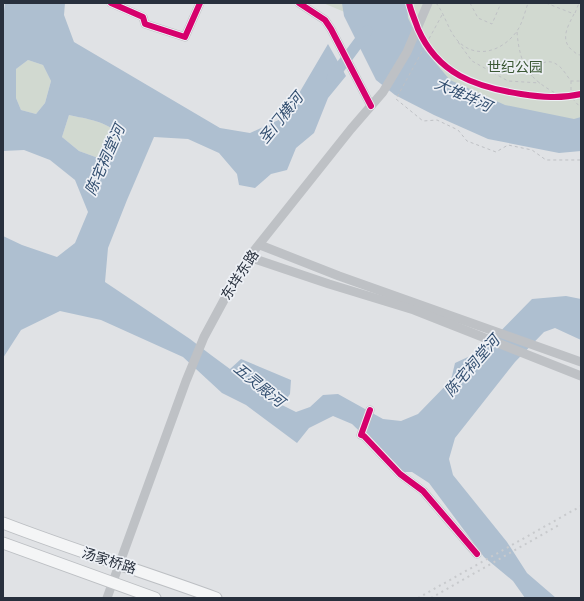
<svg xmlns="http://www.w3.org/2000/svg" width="584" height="601" font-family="'Varela Round','Noto Sans SC',sans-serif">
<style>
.green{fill:#d1d9d0}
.water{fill:#aebfd0;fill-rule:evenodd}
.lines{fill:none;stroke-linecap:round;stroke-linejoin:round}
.river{stroke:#aebfd0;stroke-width:11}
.street-casing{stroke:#bec0c3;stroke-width:9}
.primary-casing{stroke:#bcbfc3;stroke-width:13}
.path{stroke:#bfc1c5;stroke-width:1;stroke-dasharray:3 3;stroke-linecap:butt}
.street{stroke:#eff0f2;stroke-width:7}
.secondary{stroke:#bec1c5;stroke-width:9}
.primary{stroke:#f4f5f6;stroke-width:11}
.rail{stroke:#c8cacd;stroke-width:2;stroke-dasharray:2 4;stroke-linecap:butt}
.cycleway-casing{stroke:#edf0f5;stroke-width:8}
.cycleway{stroke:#d6006c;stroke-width:6}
.labels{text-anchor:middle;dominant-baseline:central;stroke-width:3.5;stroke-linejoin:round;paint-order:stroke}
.park-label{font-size:14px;fill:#3c5935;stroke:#edf0f5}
.street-label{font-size:14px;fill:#28303d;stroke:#edf0f5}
.water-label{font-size:15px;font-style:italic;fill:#334f70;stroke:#edf0f5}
</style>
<rect width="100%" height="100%" fill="#e0e2e5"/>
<g class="green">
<polygon points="323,3 581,3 581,145 446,114 359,18"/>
<polygon points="28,60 43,65 51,81 45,103 36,114 21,110 16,98 16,69"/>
<path d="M69,115C87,119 106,121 120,135L115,147L101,159L79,151L62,137Z"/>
</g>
<g class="water">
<path d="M5,3H65L64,15L74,42L220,128L250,133L285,117L328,44L346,76L328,98L314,133L296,148L287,170L271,174L255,188L239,185L237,174L219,153L188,139L154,137L127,200L108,248L105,282L190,339L211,355L230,369L241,359L291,380L290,394L282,405L296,412L310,407L323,395L338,394L383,419L401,421L418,414L451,380L455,363L481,351L532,299L566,296L581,299V340L555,328L544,332L515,362L455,438L449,459L453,475L507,542L527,573L556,598H525L513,581L484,557L429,483L412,472H402L352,424L333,416L309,428L297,443L246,405L222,393L183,357L101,320L60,311L21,330L3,358V236L22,245L57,257L75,243L88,212L75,180L50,160L24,150L3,151V19ZM28,60L43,65L51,81L45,103L36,114L21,110L16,98V69ZM69,115C87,119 106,121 120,135L115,147L101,159L79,151L62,137Z"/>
<polygon points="342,3 407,3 408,18 423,48 450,80 505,105 574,119 581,117 581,151 559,153 488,139 434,115 395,95 376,80 344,16"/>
</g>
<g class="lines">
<polyline class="river" points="332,78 367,31"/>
<g class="street-casing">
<g id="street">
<polyline points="111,3 143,17 145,24 185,37 200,3"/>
<polyline points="370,410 361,435 364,436 400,474 423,491 477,554"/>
</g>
</g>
<g class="primary-casing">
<g id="primary">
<path d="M3,523C73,550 145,572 216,598"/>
<polyline points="3,543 155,598"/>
</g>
</g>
<g class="path">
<path d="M436,3C445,14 448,30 457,40C475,60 502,52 517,31C522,24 525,12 528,3"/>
<polyline points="470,3 478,18 492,24 501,3"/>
<path d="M546,3L574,14C568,26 559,40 573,51C576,53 577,55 581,55"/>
<polyline points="575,13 579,3"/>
<polyline points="442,15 396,99 423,121 437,120 458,130 467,141 496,152 508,145 532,150 546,160 581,160"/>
<path d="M517,32C520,69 531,81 563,97"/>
<polyline points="458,42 472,61 508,81 540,83"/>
<path d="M531,76C537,65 547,56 559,66C563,69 567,76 571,81H581"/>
<polyline points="571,81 571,97 581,108"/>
</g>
<use href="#street" class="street"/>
<g class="secondary">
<polyline points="299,3 325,20 331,29 371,106"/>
<polyline points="260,245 339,276 581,362"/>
<polyline points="249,257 329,284 414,310 581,376"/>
<polyline points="107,598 186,381 204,337 224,300 249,257 351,129 383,92 407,52 428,3"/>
</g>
<use href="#primary" class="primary"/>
<g class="rail">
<polyline points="418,598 581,506"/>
<polyline points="431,598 559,525"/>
</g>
<g class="cycleway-casing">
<g id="cycleway">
<polyline points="111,3 143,17 145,24 185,37 200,3"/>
<polyline points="299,3 325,20 331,29 371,106"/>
<path d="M409,3C411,12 415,20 418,29C438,74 475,87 521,94C541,97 560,99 581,94"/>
<polyline points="370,410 361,435 364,436 400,474 423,491 477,554"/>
</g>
</g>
<use href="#cycleway" class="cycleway"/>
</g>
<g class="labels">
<g class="park-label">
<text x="515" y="67">世纪公园</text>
</g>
<g class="street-label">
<text transform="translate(240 275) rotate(-57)">东垟东路</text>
<text transform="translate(109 561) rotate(18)">汤家桥路</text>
</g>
<g class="water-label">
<text transform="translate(463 95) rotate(24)">大堆垟河</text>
<text transform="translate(281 118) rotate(-51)">圣门横河</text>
<text transform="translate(105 160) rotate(-66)">陈宅祠堂河</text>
<text transform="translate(472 366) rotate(-49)">陈宅祠堂河</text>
<text transform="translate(259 385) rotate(39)">五灵殿河</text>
</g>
</g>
<rect width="584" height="601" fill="none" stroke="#28303d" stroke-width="8"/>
</svg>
